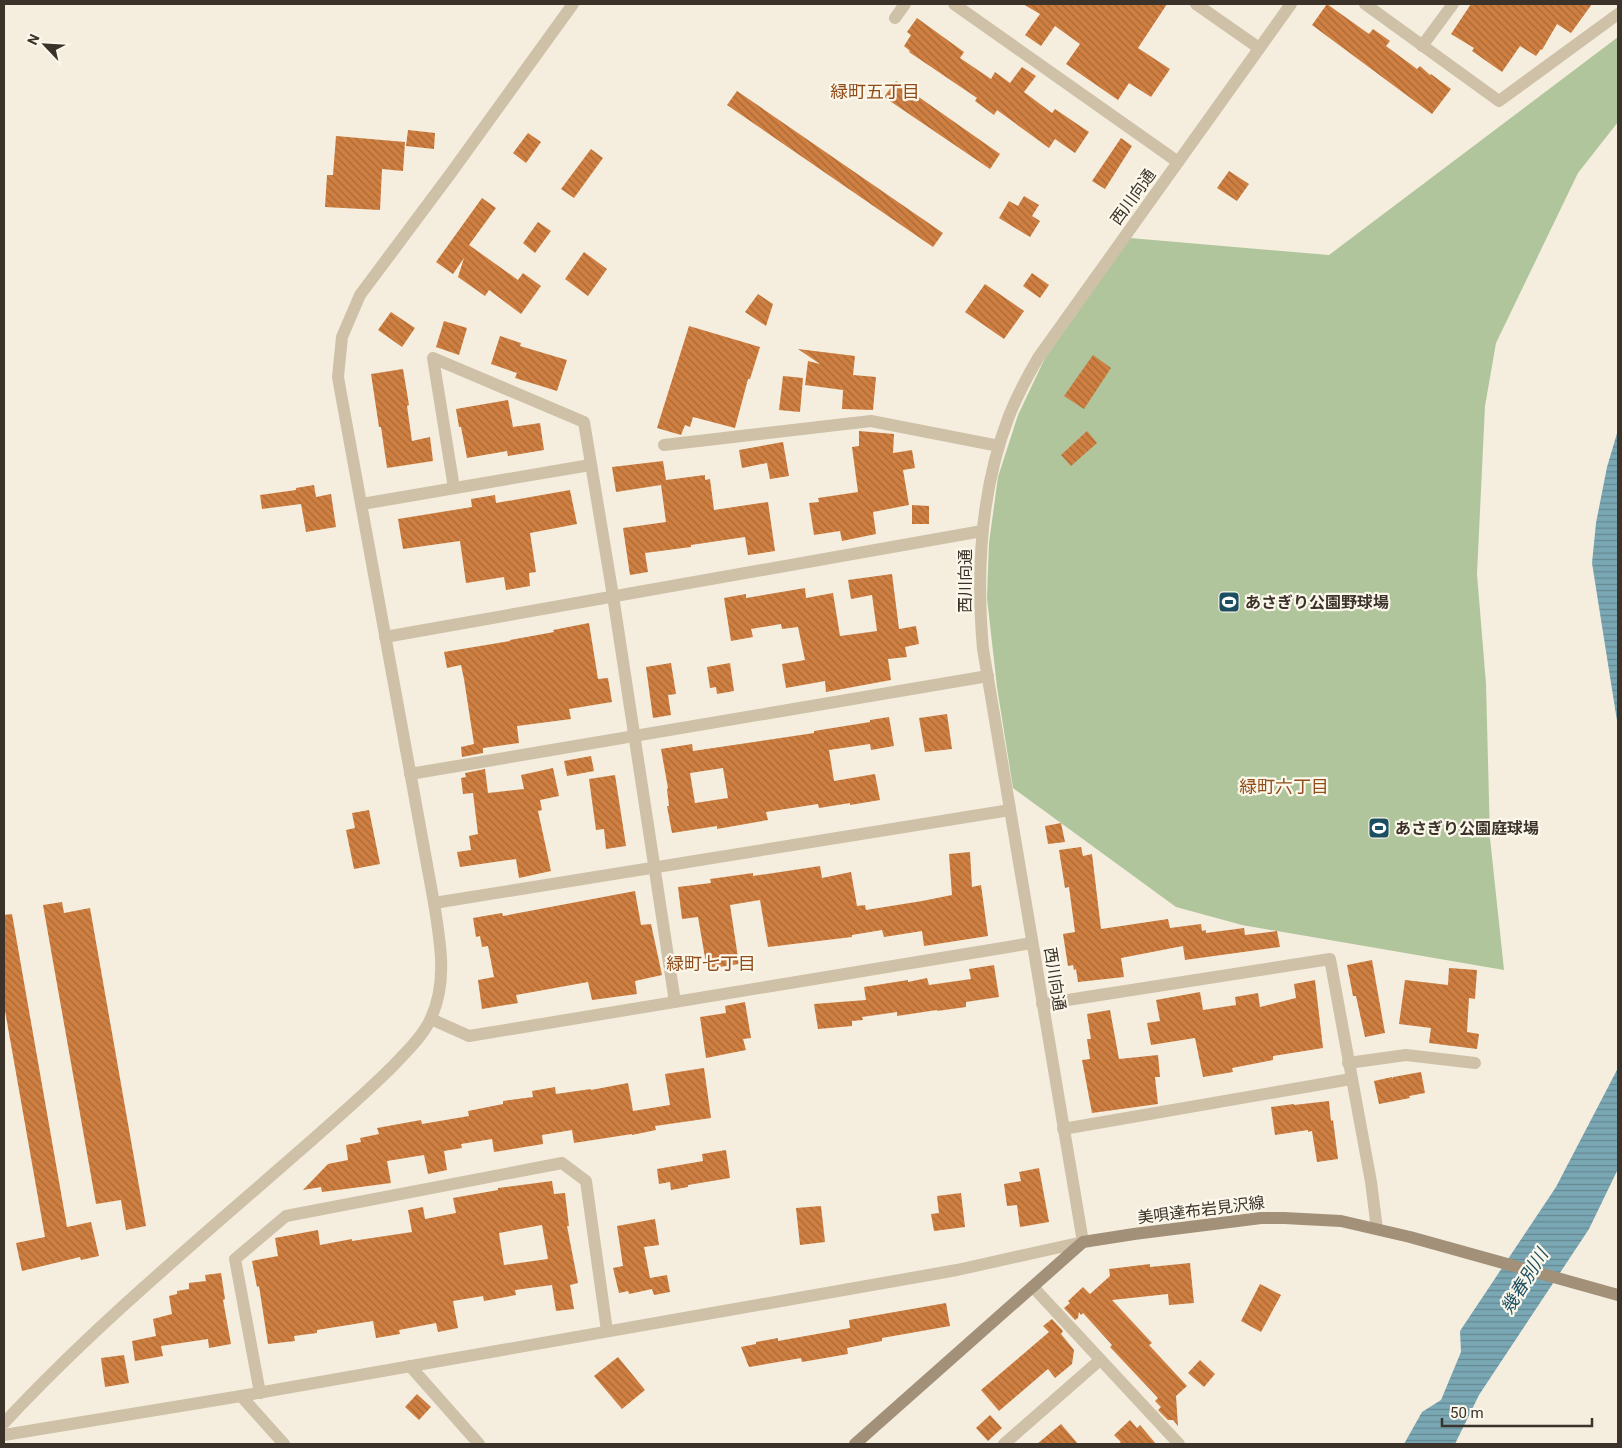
<svg xmlns="http://www.w3.org/2000/svg" width="1622" height="1448" font-family="Roboto,'Noto Sans JP',sans-serif">
<style>
.green{fill:#b0c59c}
.water{fill:url(#water-rules)}
.building{fill:url(#building-back-hatch);fill-rule:evenodd}
.lines{fill:none;stroke-linecap:round;stroke-linejoin:round}
.minor{stroke:#cec1a8;stroke-width:12}
.tertiary{stroke:#cec1a8;stroke-width:12}
.secondary{stroke:#a29079;stroke-width:12}
.labels{text-anchor:middle;dominant-baseline:central;stroke-width:4.5;stroke-linejoin:round;paint-order:stroke}
.street-label{font-size:16px;fill:#3b3229;stroke:#fbf7eb}
.poi-label{font-size:16px;font-weight:bold;fill:#3b3229;stroke:#fbf7eb;text-anchor:start}
.neighbourhood-label{font-size:18px;fill:#914e1b;stroke:#fbf7eb}
.water-label{font-size:18px;font-style:italic;fill:#1a4e60;stroke:#fbf7eb}
</style>
<defs>
<pattern id="water-rules" width="6" height="5" patternUnits="userSpaceOnUse" patternTransform="scale(1.25)"><rect width="6" height="5" fill="#7aa7b4"/><path d="M0 2.5h6" fill="none" stroke="#658992"/></pattern>
<pattern id="building-back-hatch" width="6" height="6" patternUnits="userSpaceOnUse" patternTransform="scale(1.25)"><rect width="6" height="6" fill="#cf7f41"/><path d="M-1 5l2 2M0 0l6 6M5-1l2 2" fill="none" stroke="#a96936"/></pattern>
</defs>
<rect width="100%" height="100%" fill="#f5eede"/>
<polygon class="green" points="1618,37 1618,122 1578,173 1496,343 1485,406 1477,574 1486,684 1490,838 1504,970 1242,925 1176,907 1013,788 997,687 987,598 989,543 998,477 1018,415 1045,358 1130,238 1329,255"/>
<g class="water">
<polygon points="1618,430 1618,727 1592,563 1596,523 1607,467"/>
<polygon points="1618,1068 1618,1169 1589,1229 1479,1395 1455,1444 1404,1444 1422,1412 1441,1400 1461,1352 1460,1331 1556,1187"/>
</g>
<g class="building">
<polygon points="1023,4 1167,4 1138,48 1170,69 1151,97 1129,83 1118,100 1066,64 1080,44 1055,26 1041,46 1025,35 1040,14"/>
<polygon points="1327,4 1369,34 1373,29 1390,41 1386,46 1417,69 1420,66 1430,75 1431,74 1451,89 1432,114 1312,25"/>
<polygon points="1471,4 1592,4 1571,33 1557,24 1542,50 1541,49 1536,56 1520,46 1502,72 1472,51 1474,48 1451,34"/>
<polygon points="917,18 964,52 960,58 991,79 995,72 1010,83 1022,67 1036,76 1024,92 1052,113 1055,109 1089,132 1075,153 1055,139 1049,148 997,110 994,115 975,101 977,98 909,52 910,51 904,46 911,35 907,32"/>
<polygon points="896,81 1000,154 990,169 884,97"/>
<polygon points="737,91 943,233 933,247 727,105"/>
<polygon points="408,130 435,133 434,149 406,146"/>
<polygon points="528,133 541,142 526,163 513,153"/>
<polygon points="336,136 405,142 403,171 382,169 380,210 325,207 327,175 333,175"/>
<polygon points="1121,138 1132,146 1105,189 1092,181"/>
<polygon points="591,149 603,158 574,198 561,189"/>
<polygon points="1229,171 1249,184 1237,201 1217,188"/>
<polygon points="1024,196 1039,205 1032,216 1040,221 1030,237 999,218 1009,201 1018,206"/>
<polygon points="482,198 496,208 469,245 518,280 523,273 541,286 521,314 489,290 485,296 458,277 464,258 453,274 436,262"/>
<polygon points="538,222 551,231 535,253 523,243"/>
<polygon points="584,252 607,269 588,296 565,279"/>
<polygon points="1032,273 1049,285 1040,298 1023,286"/>
<polygon points="985,284 1024,311 1004,339 965,312"/>
<polygon points="758,294 773,304 766,326 745,312"/>
<polygon points="391,312 415,328 402,347 378,330"/>
<polygon points="444,321 467,328 459,355 436,347"/>
<polygon points="689,326 760,347 750,379 748,379 735,428 693,417 690,427 685,425 681,435 657,428"/>
<polygon points="500,336 521,343 520,346 567,360 557,391 515,378 517,373 491,364"/>
<polygon points="798,349 855,356 853,375 876,377 873,410 842,409 843,390 805,385 808,361 820,364"/>
<polygon points="1093,355 1111,368 1084,409 1064,396"/>
<polygon points="403,369 409,405 407,406 412,441 430,437 433,461 387,468 381,427 379,427 371,374"/>
<polygon points="783,376 803,378 800,412 779,410"/>
<polygon points="508,400 513,427 540,423 544,450 508,456 507,451 467,458 461,427 459,427 456,409"/>
<polygon points="859,431 894,434 893,453 912,450 915,468 903,470 909,505 873,512 876,534 842,541 840,531 814,535 809,503 819,502 818,498 858,492 852,447 859,446"/>
<polygon points="1087,431 1097,443 1071,466 1061,455"/>
<polygon points="783,442 789,476 770,479 767,463 742,468 739,450"/>
<polygon points="663,461 666,480 705,475 705,480 710,479 714,510 768,502 775,551 748,555 745,537 691,545 691,547 645,553 648,572 630,575 623,528 666,522 661,485 616,492 612,467"/>
<polygon points="314,485 316,497 331,494 336,527 306,532 301,504 262,509 260,495 296,490 296,488"/>
<polygon points="570,490 577,524 530,533 536,572 529,573 530,586 506,590 504,577 466,583 460,541 403,549 398,519 472,507 471,499 495,495 496,503"/>
<polygon points="912,505 929,506 929,524 912,524"/>
<polygon points="892,574 899,629 916,626 919,644 905,647 907,657 888,659 891,680 826,692 825,681 786,688 782,664 805,660 798,627 782,629 781,624 751,629 753,637 731,641 724,598 746,594 746,598 805,588 806,598 833,593 840,636 877,631 872,595 851,599 848,580"/>
<polygon points="589,623 598,679 608,678 612,702 569,709 571,719 517,726 519,743 483,748 483,753 462,757 461,747 474,744 464,679 461,665 447,668 444,652 510,641 510,640 554,632 553,630"/>
<polygon points="671,663 676,694 668,695 671,715 653,718 646,667"/>
<polygon points="730,663 734,691 717,694 716,687 710,688 707,667"/>
<polygon points="947,714 952,749 925,752 919,718"/>
<path d="M889,717L894,746L871,750L870,744L829,750L834,781L875,774L880,800L850,805V803L819,808L818,804L766,812L768,820L717,829V826L672,833L667,806H669L667,789L668,788L661,749L692,744L693,751L814,733V731L870,722V720ZM723,768L728,798L695,803L690,773Z"/>
<polygon points="591,756 594,771 567,776 564,761"/>
<polygon points="553,768 559,796 540,800 542,810 538,811 551,871 519,878 516,859 460,867 457,852 471,850 469,836 478,834 473,793 463,794 461,778 466,777 465,773 485,769 488,793 524,789 521,775"/>
<polygon points="615,775 626,846 606,849 604,829 596,830 589,779"/>
<polygon points="369,810 380,864 354,869 346,830 355,828 352,813"/>
<polygon points="1061,823 1065,842 1048,844 1045,826"/>
<polygon points="1081,847 1083,856 1092,854 1101,929 1168,919 1170,928 1201,924 1202,931 1206,930 1206,933 1244,928 1245,935 1277,931 1280,947 1185,960 1183,946 1121,958 1124,977 1078,982 1076,969 1074,970 1073,965 1068,966 1063,934 1075,932 1069,887 1065,888 1059,850"/>
<polygon points="970,852 972,887 981,885 988,936 924,946 922,931 884,937 882,930 852,935 852,937 768,947 760,900 730,905 739,964 707,969 698,917 682,919 678,887 711,883 710,879 753,873 753,876 820,866 822,878 851,872 857,906 865,905 866,910 922,901 952,895 949,854"/>
<polygon points="635,891 641,925 651,924 662,975 635,981 637,994 592,1000 588,982 516,995 518,1003 482,1009 478,980 494,977 488,946 482,947 480,936 476,937 473,918 502,913 503,916"/>
<polygon points="62,902 64,913 90,908 146,1226 126,1230 121,1200 96,1204 43,905"/>
<polygon points="12,914 67,1227 91,1222 99,1256 81,1260 80,1257 22,1271 16,1243 45,1237 4,1005 4,915"/>
<polygon points="1372,960 1385,1033 1365,1037 1356,996 1353,996 1347,965"/>
<polygon points="994,965 999,997 966,1002 966,1007 937,1011 937,1010 897,1016 897,1012 862,1017 863,1020 852,1021 852,1026 818,1029 814,1004 866,1000 864,987 908,980 908,982 927,978 929,985 971,979 969,969"/>
<polygon points="1449,968 1477,970 1475,999 1469,998 1467,1032 1479,1034 1477,1049 1429,1043 1431,1028 1399,1024 1405,980 1448,985"/>
<polygon points="1315,980 1323,1048 1273,1056 1273,1060 1232,1068 1233,1072 1203,1077 1195,1038 1151,1045 1147,1023 1160,1021 1156,1000 1200,992 1203,1010 1236,1005 1235,997 1258,993 1260,1007 1296,998 1294,984"/>
<polygon points="745,1002 751,1038 743,1039 746,1050 706,1058 700,1017 726,1013 725,1006"/>
<polygon points="1110,1010 1119,1059 1158,1055 1160,1077 1155,1077 1158,1104 1092,1113 1082,1060 1090,1059 1087,1039 1091,1039 1087,1014"/>
<polygon points="704,1068 711,1118 655,1126 656,1130 632,1135 632,1134 574,1143 572,1130 542,1135 543,1144 494,1152 492,1139 461,1144 462,1148 444,1151 447,1170 428,1174 424,1155 387,1161 391,1183 322,1192 321,1187 303,1190 328,1164 348,1160 346,1145 361,1142 360,1138 379,1134 377,1128 421,1120 422,1124 469,1116 468,1111 503,1104 503,1101 533,1097 532,1091 555,1087 556,1094 591,1089 591,1090 628,1083 633,1111 670,1105 665,1074"/>
<polygon points="1421,1072 1425,1093 1409,1096 1410,1098 1379,1104 1374,1081 1392,1077 1393,1079 1393,1077"/>
<polygon points="1329,1101 1331,1121 1333,1120 1338,1159 1317,1162 1312,1131 1308,1132 1308,1130 1275,1135 1271,1107 1294,1104 1294,1105"/>
<polygon points="726,1150 730,1178 688,1185 688,1187 671,1190 670,1182 659,1184 657,1169 703,1161 702,1154"/>
<polygon points="1039,1168 1049,1222 1020,1227 1017,1205 1007,1206 1004,1184 1021,1181 1019,1172"/>
<path d="M552,1181L554,1194L565,1193L569,1226H567L578,1283L570,1285L574,1309L556,1311L552,1285L515,1290L516,1295L484,1301L483,1296L453,1301L458,1328L438,1332L436,1323L399,1330L400,1334L376,1338L373,1321L317,1330V1333L294,1336L295,1341L268,1344L259,1286L257,1287L252,1261L278,1256L275,1238L318,1230L320,1245L352,1239V1241L412,1232L408,1210L423,1207L425,1219L456,1213L453,1198L498,1190V1188ZM542,1225L548,1259L504,1265L499,1233Z"/>
<polygon points="961,1193 965,1227 934,1231 931,1214 939,1213 937,1196"/>
<polygon points="821,1206 825,1242 800,1245 796,1208"/>
<polygon points="655,1219 659,1245 644,1247 650,1278 667,1275 670,1292 654,1295 652,1289 629,1294 628,1291 619,1293 613,1268 623,1266 617,1226"/>
<polygon points="1190,1263 1194,1303 1169,1305 1168,1294 1112,1300 1152,1343 1149,1345 1187,1386 1176,1396 1178,1426 1173,1420 1168,1420 1158,1410 1161,1407 1155,1401 1158,1398 1110,1347 1112,1345 1083,1313 1081,1315 1079,1312 1078,1318 1075,1320 1064,1308 1070,1303 1068,1301 1083,1287 1090,1294 1110,1276 1109,1269 1150,1264 1150,1267"/>
<polygon points="221,1273 225,1299 223,1300 231,1344 209,1348 208,1339 161,1346 163,1356 135,1361 132,1341 156,1336 153,1319 172,1314 169,1296 177,1294 177,1291 189,1289 189,1283 206,1281 205,1275"/>
<polygon points="1260,1284 1281,1295 1261,1332 1241,1321"/>
<polygon points="946,1303 950,1326 882,1338 882,1341 847,1348 848,1354 802,1362 801,1358 749,1367 741,1347 756,1344 756,1342 778,1338 778,1341 850,1328 849,1320"/>
<polygon points="1052,1319 1063,1331 1061,1334 1074,1350 1072,1364 1055,1378 1048,1369 999,1411 981,1390 1049,1332 1043,1326"/>
<polygon points="124,1355 129,1383 105,1387 101,1358"/>
<polygon points="618,1357 645,1390 622,1409 594,1376"/>
<polygon points="1200,1360 1215,1374 1204,1387 1188,1373"/>
<polygon points="417,1394 431,1407 419,1420 405,1407"/>
<polygon points="990,1415 1002,1428 988,1441 976,1428"/>
<polygon points="1130,1420 1137,1428 1140,1425 1156,1444 1118,1444 1121,1442 1114,1435"/>
<polygon points="1061,1424 1078,1444 1037,1444"/>
</g>
<g class="lines">
<g class="minor">
<polyline points="954,4 1178,162"/>
<polyline points="1196,4 1259,48"/>
<polyline points="1365,4 1499,101 1618,14"/>
<polyline points="895,18 905,4"/>
<polyline points="1422,46 1453,4"/>
<polyline points="664,445 871,421 999,446"/>
<polyline points="454,488 433,358 584,422 613,596 675,1002"/>
<polyline points="362,504 590,465"/>
<polyline points="385,637 982,531"/>
<polyline points="410,774 988,676"/>
<polyline points="434,903 1010,810"/>
<polyline points="1042,1004 1330,959 1371,1182 1377,1229"/>
<polyline points="431,1019 469,1036 1032,943"/>
<polyline points="1348,1063 1406,1055 1475,1063"/>
<polyline points="1063,1129 1351,1079"/>
<polyline points="1033,1287 1179,1444"/>
<polyline points="410,1366 479,1444"/>
<polyline points="260,1393 235,1259 286,1216 562,1163 586,1181 607,1331"/>
<polyline points="241,1396 284,1444"/>
<polyline points="1004,1444 1100,1360"/>
</g>
<g class="tertiary">
<path d="M4,1423C94,1326 197,1241 296,1154C329,1125 363,1096 394,1065C406,1052 424,1035 431,1018C448,981 440,941 434,903L341,394L338,377L342,337L360,295L451,173L573,4"/>
<path d="M4,1435L241,1396L957,1270L1083,1242L983,649C976,570 980,491 1009,416C1017,396 1027,377 1038,358L1291,4"/>
</g>
<polyline class="secondary" points="855,1444 1083,1242 1134,1234 1261,1218 1284,1218 1341,1221 1410,1237 1618,1295"/>
</g>
<defs>
<g id="stadium-square" transform="scale(1.125)"><rect x="-9" y="-9" width="18" height="18" rx="4" fill="#1a4e60" stroke="#fbf7eb"/><path d="M0-5a6.5 5 0 1 0 0 10a6.5 5 0 1 0 0-10ZM-3.5-1.8h7v3.6h-7Z" fill="#fff"/></g>
</defs>
<g fill-rule="evenodd">
<use href="#stadium-square" x="1229" y="602"/>
<use href="#stadium-square" x="1379" y="828"/>
</g>
<g class="labels">
<g class="street-label">
<text transform="translate(1133 197) rotate(-54)">西川向通</text>
<text transform="translate(965 581) rotate(-90)">西川向通</text>
<text transform="translate(1055 979) rotate(81)">西川向通</text>
<text transform="translate(1201 1210) rotate(-7)">美唄達布岩見沢線</text>
</g>
<g class="poi-label">
<text x="1245" y="602">あさぎり公園野球場</text>
<text x="1395" y="828">あさぎり公園庭球場</text>
</g>
<g class="neighbourhood-label">
<text x="875" y="91">緑町五丁目</text>
<text x="1284" y="786">緑町六丁目</text>
<text x="711" y="963">緑町七丁目</text>
</g>
<g class="water-label">
<text transform="translate(1524 1281) rotate(-58)">幾春別川</text>
</g>
</g>
<rect width="1622" height="1448" fill="none" stroke="#3b3229" stroke-width="10"/>
<g transform="translate(45 45) rotate(295)" stroke="#fbf7eb" stroke-width="4" paint-order="stroke">
<path d="M0-4L9 19L0 12L-9 19Z" fill="#3b3229"/>
<text y="-8" font-size="14" font-weight="bold" text-anchor="middle" fill="#3b3229">N</text>
</g>
<path d="M1442 1418v8h150v-8" fill="none" stroke="#3b3229" stroke-width="2.5"/>
<text x="1450" y="1418" font-size="15" fill="#3b3229" stroke="#fbf7eb" stroke-width="4" paint-order="stroke">50 m</text>
</svg>
